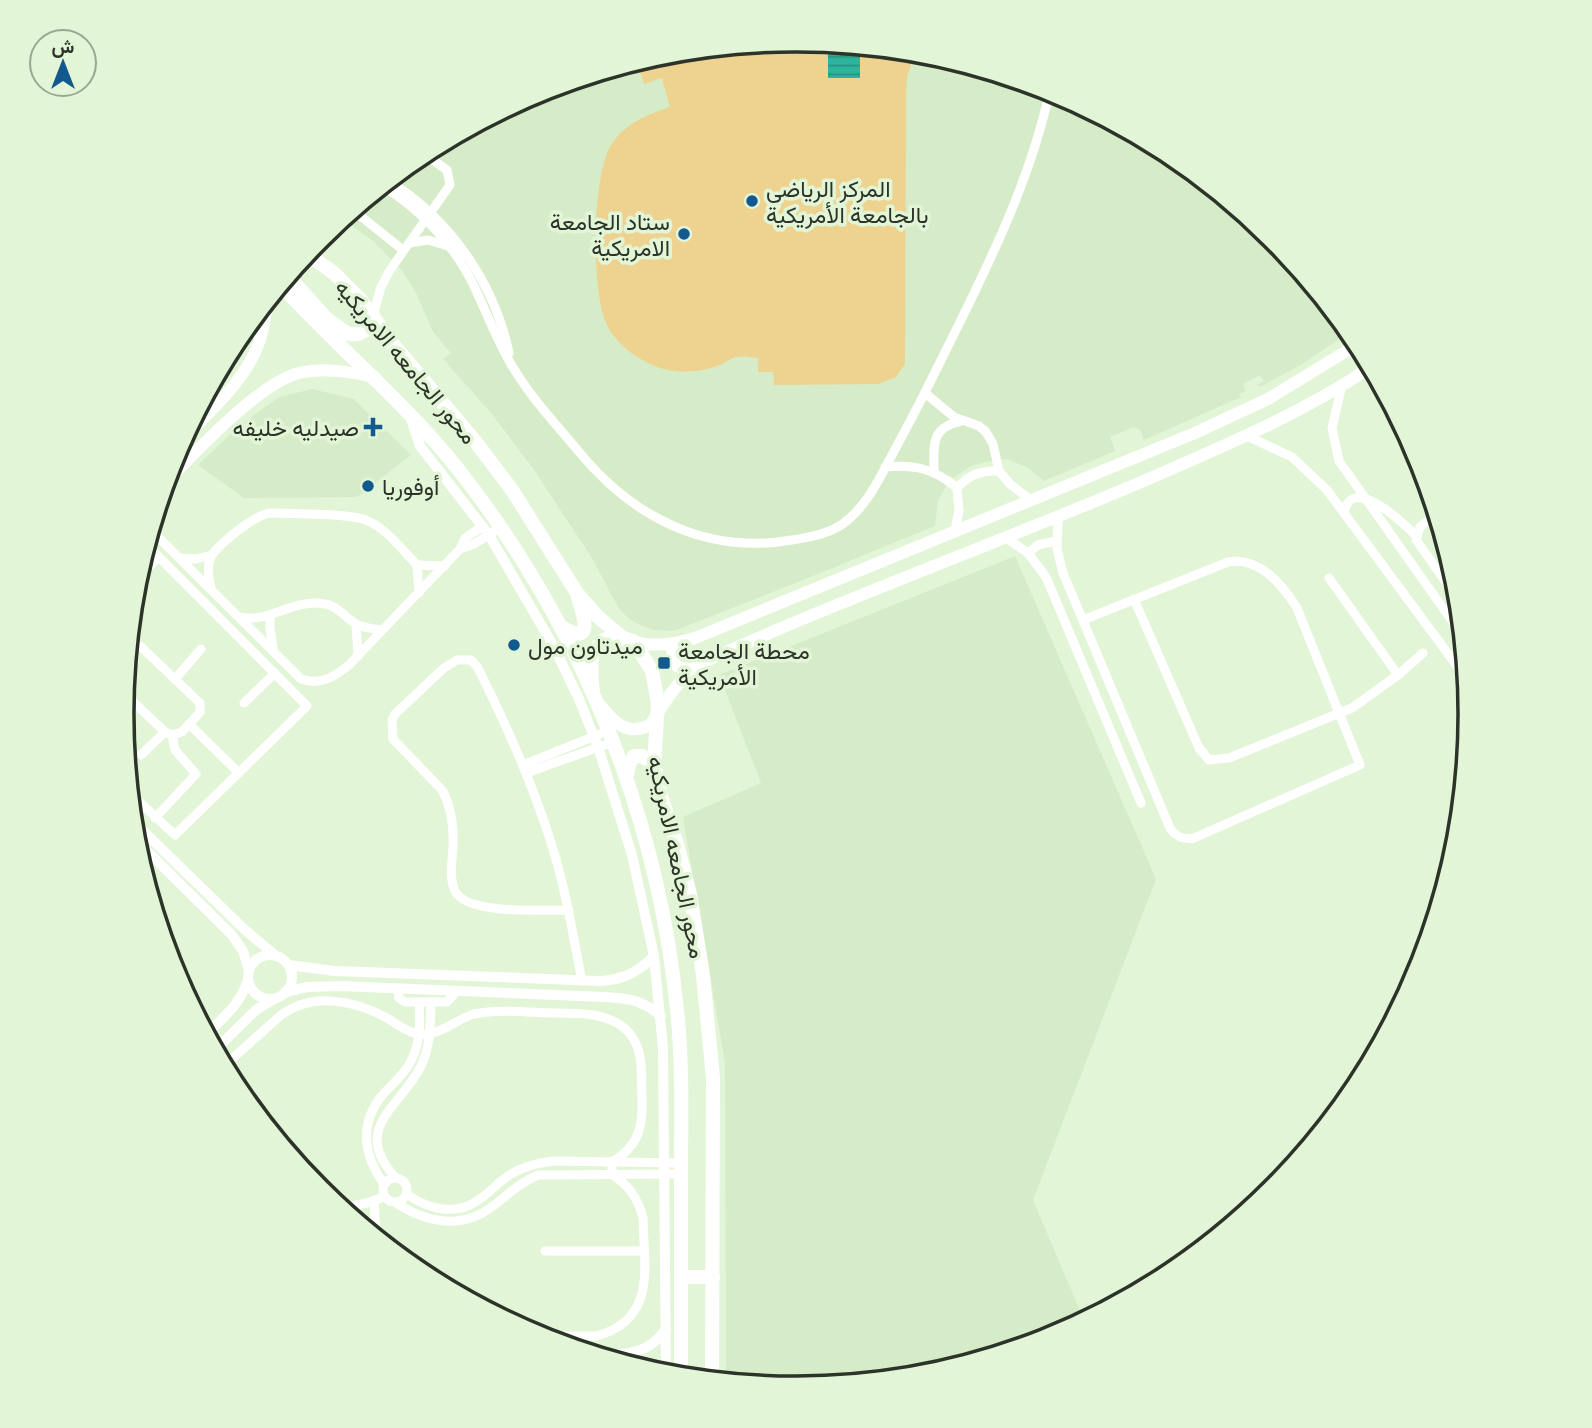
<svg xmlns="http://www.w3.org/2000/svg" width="1592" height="1428" font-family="'IBM Plex Serif',Vazirmatn,serif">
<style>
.built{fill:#d6ecc8}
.pitch{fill:#eed28f}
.water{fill:url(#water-rules)}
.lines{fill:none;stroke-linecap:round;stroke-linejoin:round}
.minor{stroke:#fff;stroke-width:9}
.tertiary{stroke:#fff;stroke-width:10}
.secondary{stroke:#fff;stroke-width:12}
.primary{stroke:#fff;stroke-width:14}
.poi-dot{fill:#12598d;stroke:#e3f5d7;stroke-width:2.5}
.labels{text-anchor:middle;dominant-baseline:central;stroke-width:7;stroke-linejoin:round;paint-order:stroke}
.poi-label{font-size:23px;fill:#2c3328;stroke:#e3f5d7;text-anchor:start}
.street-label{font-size:23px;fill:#2c3328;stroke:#e3f5d7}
.rim{fill:none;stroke:#2c3328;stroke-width:3.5}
</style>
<defs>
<pattern id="water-rules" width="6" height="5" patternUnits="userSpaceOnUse" patternTransform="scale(1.75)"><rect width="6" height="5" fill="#2db49d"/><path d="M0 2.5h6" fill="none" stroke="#279380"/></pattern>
</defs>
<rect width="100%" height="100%" fill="#e3f5d7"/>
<g class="built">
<polygon points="796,40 928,53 1054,92 1171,154 1273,238 1350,332 1302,364 1260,387 1258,384 1264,381 1260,375 1243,384 1246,391 1239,394 1241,397 1196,417 1144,440 1140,430 1134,427 1110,437 1115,451 1044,481 1028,468 1007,459 985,462 971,466 953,478 949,475 944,481 947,484 938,501 935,526 798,582 674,631 653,630 638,624 627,617 618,607 592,558 532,467 492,414 443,359 451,353 433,332 417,295 402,270 373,241 342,219 422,154 539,91 665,53"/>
<polygon points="312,389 354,399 411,455 357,497 244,498 198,465 239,426 279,397"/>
<polygon points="1015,556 1156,879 1033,1200 1084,1320 1053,1337 927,1375 796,1388 726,1381 725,1063 683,817 761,783 719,675"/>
</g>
<path class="pitch" d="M796,40L915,52L907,77L906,94L905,364L896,377L878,384L774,385L773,372H758V358C751,357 743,356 737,357C730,358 724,364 717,366C698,373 674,374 655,366C636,358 616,344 607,325C591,293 592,178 610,147C624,123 647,115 670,107L662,78L644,84L640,72H602L665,53Z"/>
<polygon class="water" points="828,43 860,47 860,78 828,78"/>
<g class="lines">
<g class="minor">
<path d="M389,181C450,219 494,282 509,353"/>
<path d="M382,186C422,210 455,246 475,288C487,314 497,340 511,364C530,397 556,424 580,453C633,517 706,555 792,540C810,537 829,534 844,523C870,504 885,467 900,440C922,400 941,360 961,320C998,245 1032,172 1050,90"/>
<polyline points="353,210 403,250"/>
<polyline points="317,240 335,231 350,213"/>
<polyline points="409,243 428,240 448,246"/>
<polyline points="373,315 381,287 390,270 450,185 447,170 423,153"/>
<polyline points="1342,385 1332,428 1339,461 1462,635"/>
<polyline points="925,393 954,417 979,426 986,432 993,444 999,471 1010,484 1032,501"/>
<polyline points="1247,436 1292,457 1327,490 1466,678"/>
<path d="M885,467C914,464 935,469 957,488L959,511L954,533"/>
<path d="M934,472C934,445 930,428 961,421"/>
<path d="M957,488C969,475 981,470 999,471"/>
<path d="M1344,513C1351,473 1404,523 1416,536"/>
<polyline points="1436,514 1420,527 1416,540 1458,599"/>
<path d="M1058,517L1057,549L1063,573L1170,828C1176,837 1183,840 1194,838L1360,765L1297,608C1282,584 1259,556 1228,562L1083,620"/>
<path d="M151,530L301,679C320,686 334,677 349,665L460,549L465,538L483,526"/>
<polyline points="1006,538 1028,553 1046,577 1141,803"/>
<polyline points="460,549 474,544 501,527"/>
<polyline points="1028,553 1038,545 1056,541"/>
<polyline points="180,558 196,559 212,555"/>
<polyline points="417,565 445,566"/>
<polyline points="1329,578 1398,675"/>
<polyline points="136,579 159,557"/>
<path d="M211,588C208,577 206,565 212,555C221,542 255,515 270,513C293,514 350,513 368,521C387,529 403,551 417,565L419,593"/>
<polyline points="1134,599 1199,748 1209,760 1229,758 1352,708 1398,675 1423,653"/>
<polyline points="270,616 270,628 273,649"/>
<path d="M240,617C269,623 290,601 319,603C339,605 341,615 356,624C363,628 374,629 382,630"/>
<polyline points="356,624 358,656"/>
<polyline points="175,679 201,649"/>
<polyline points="124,693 165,732 172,735 182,732 200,712 200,703 140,646 129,643"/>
<polyline points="244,703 275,673"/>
<polyline points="189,724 239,773"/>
<polyline points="141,755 165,732"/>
<polyline points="523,765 600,734"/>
<polyline points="526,773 613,742"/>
<polyline points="130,793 175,835 307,706 147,545"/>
<polyline points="155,818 196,774 175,750 172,735"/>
<path d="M569,910C545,910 466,915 455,891C449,878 452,862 453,848C454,828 452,808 442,790L393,739L392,720L395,714L444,668L457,660H471L478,668C507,726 533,784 552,846C566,890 573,936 582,981"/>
<polyline points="398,990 399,998 405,1002 447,1002 455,993"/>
<path d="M224,1066L281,1015C313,992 354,1000 387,1018C397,1024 408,1033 420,1034C440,1036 456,1019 474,1014C498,1009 525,1012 549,1013C582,1013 628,1011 639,1052C643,1067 641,1084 642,1100C643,1128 638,1147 612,1162V1174C629,1186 638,1198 643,1218C644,1268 657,1319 597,1336H538"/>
<circle cx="395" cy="1190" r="12"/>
<path d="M396,1178C349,1128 402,1106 421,1066C431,1046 430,1024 431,1002"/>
<path d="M384,1184C364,1157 359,1126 380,1098C390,1085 404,1076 411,1061C421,1041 420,1023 419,1002"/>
<path d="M407,1194C427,1209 455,1216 477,1201C490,1193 499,1181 511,1174C524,1166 538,1163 553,1161L681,1163"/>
<polyline points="374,1200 376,1237"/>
<path d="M396,1203C427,1223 462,1230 493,1206C509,1194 519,1183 538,1175L681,1174"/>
<polyline points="341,1208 367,1203 384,1197"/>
<polyline points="545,1251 644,1251"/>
</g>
<g class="tertiary">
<polyline points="410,416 420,446 489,535 554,647 579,699 598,747 632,855 654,956 663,1048 666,1375"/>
<polyline points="133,821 244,929 276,956"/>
<polyline points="134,838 232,935 243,951 249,970"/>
<circle cx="270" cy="977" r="22"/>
<path d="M288,965L335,971L600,981C623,980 638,972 654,956"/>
<path d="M285,992L307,987L340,986L604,997C629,999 641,999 661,1016"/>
<path d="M207,1034C224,1017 240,1004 248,980"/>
<polyline points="215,1050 256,1010 274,999"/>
<path d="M599,1355C626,1355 649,1354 666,1329"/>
</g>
<g class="secondary">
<path d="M183,439C223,397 265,365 266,303"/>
<path d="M165,483C196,452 259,383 299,373C324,367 350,372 375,377"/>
<polyline points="677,643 672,651 675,665 684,669 694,668"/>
<path d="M594,693C592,672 586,635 618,636C627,637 636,642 645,644C662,646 679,643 695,638L1195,433L1268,399L1358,344"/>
<path d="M600,705C614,722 628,738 651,724C665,701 680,676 704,662C847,597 995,544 1139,483C1219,448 1298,416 1371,367"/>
</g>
<g class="primary">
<polyline points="307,254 334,273 361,300 393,344 475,441 512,490 577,593 598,617 641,653 652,671 658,703 654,764 660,793 677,844 690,894 703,975 713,1078 712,1379"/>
<path d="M288,276L327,319L348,334C362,336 371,329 373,315"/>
<path d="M281,285C338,348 405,402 458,469C580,624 658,815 677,1010C683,1065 681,1120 681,1175C681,1242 681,1309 681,1376"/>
<path d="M560,626C594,648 585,618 578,598"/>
<polyline points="627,776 629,764 634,756 642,756 654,764"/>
<polyline points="681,1277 713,1277"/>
</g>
</g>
<g class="poi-dot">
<circle cx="752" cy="201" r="7"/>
<circle cx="684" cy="234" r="7"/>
<path d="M369.5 416.5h7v7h7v7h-7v7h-7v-7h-7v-7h7z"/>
<circle cx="368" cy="486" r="7"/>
<circle cx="514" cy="645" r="7"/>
<rect x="657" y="656" width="14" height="14" rx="3.5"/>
</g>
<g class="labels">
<g class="poi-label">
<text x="766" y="188">المركز الرياضي<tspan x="766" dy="26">بالجامعة الأمريكية</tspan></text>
<text x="670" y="221" text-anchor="end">ستاد الجامعة<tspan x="670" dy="26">الامريكية</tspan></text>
<text x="359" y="427" text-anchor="end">صيدليه خليفه</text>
<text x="382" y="486">أوفوريا</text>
<text x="528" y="645">ميدتاون مول</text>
<text x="678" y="650">محطة الجامعة<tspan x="678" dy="26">الأمريكية</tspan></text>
</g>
<g class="street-label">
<text transform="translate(407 361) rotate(50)">محور الجامعه الامريكيه</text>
<text transform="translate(678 857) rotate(78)">محور الجامعه الامريكيه</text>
</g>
</g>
<path d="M0 0H1592V1428H0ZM134 714a662 662 0 1 1 1324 0a662 662 0 1 1-1324 0Z" fill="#e3f5d7" fill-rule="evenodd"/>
<path class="rim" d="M134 714a662 662 0 1 1 1324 0a662 662 0 1 1-1324 0Z"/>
<g transform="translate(63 63)"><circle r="33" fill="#e3f5d7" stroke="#9aa791" stroke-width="2"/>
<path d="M0-5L12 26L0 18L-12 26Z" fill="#12598d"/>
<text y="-10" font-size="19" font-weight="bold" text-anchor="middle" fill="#2c3328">ش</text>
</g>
</svg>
